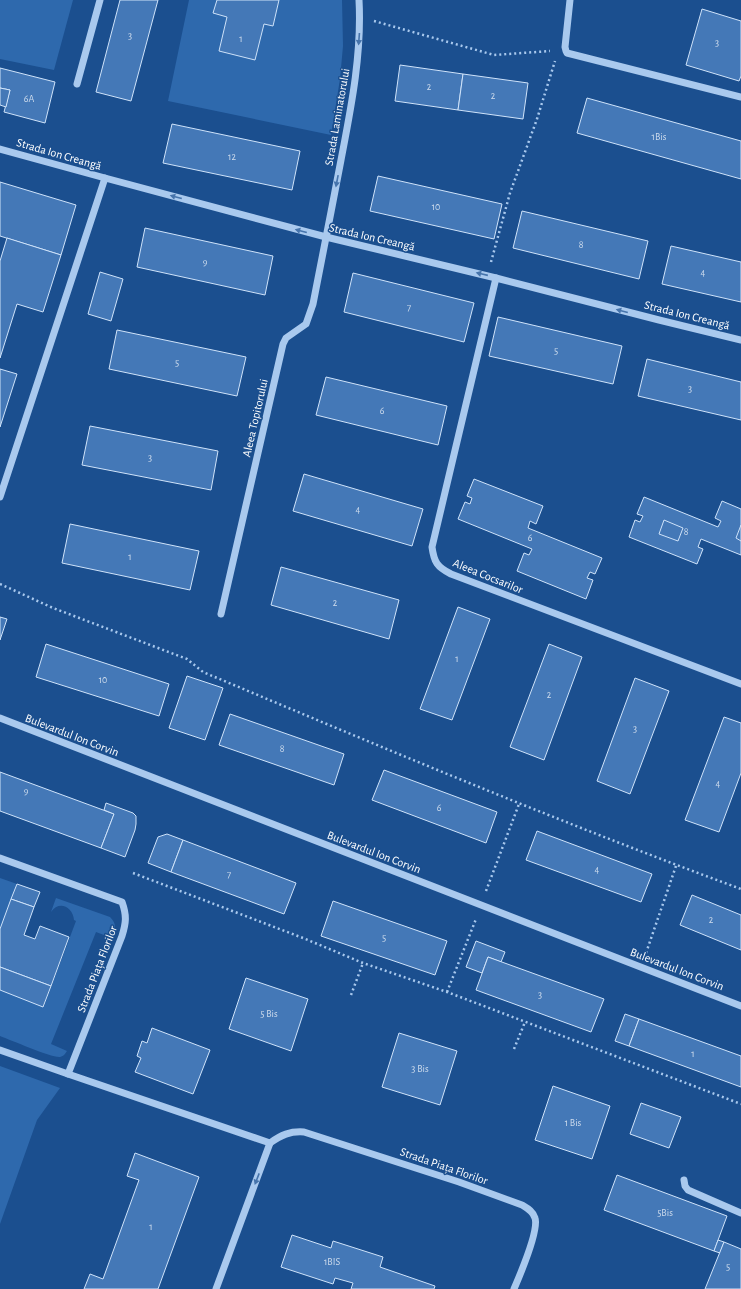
<svg xmlns="http://www.w3.org/2000/svg" width="741" height="1289" font-family="'Alegreya Sans',sans-serif">
<style>
.green{fill:#2e69ad}
.building{fill:#4478b7;stroke:#cfe3fa}
.lines{fill:none;stroke-linecap:round;stroke-linejoin:round}
.path{stroke:#a9c9ee;stroke-width:2.5;stroke-dasharray:2 3;stroke-linecap:butt}
.minor{stroke:#a9c9ee;stroke-width:7}
.oneway{fill:#4674ac}
.labels{text-anchor:middle;dominant-baseline:central;stroke-width:3;stroke-linejoin:round;paint-order:stroke}
.number-label{font-size:10px;fill:#d0dded}
.street-label{font-size:12px;fill:#fff;stroke:#1b4f8f}
</style>
<rect width="100%" height="100%" fill="#1b4f8f"/>
<g class="green">
<polygon points="0,0 73,0 54,70 0,59"/>
<polygon points="189,0 217,0 214,13 227,17 219,51 255,60 264,24 273,26 279,0 342,0 343,46 340,79 331,135 168,101"/>
<polygon points="0,878 17,884 0,929"/>
<path d="M56,898L110,917C117,924 116,930 112,938L96,932L51,1044L67,1051C65,1054 64,1056 60,1057C52,1058 11,1040 0,1036V990L44,1006L76,921L74,920C73,907 59,900 51,912Z"/>
<polygon points="0,1066 60,1088 37,1120 0,1224"/>
</g>
<g class="building">
<polygon points="120,0 158,0 131,101 96,92"/>
<polygon points="217,0 279,0 273,26 264,24 255,60 219,51 227,17 213,13"/>
<polygon points="702,9 741,21 741,76 739,81 686,65"/>
<polygon points="400,65 463,74 458,110 395,101"/>
<polygon points="0,68 55,82 45,123 4,112 10,90 0,88"/>
<polygon points="463,74 528,83 523,119 458,110"/>
<polygon points="0,88 10,90 6,107 0,105"/>
<polygon points="587,98 741,141 741,179 577,133"/>
<polygon points="172,124 300,151 292,190 163,163"/>
<polygon points="378,176 502,204 494,239 370,211"/>
<polygon points="0,182 76,205 61,255 0,236"/>
<polygon points="522,211 648,241 639,279 513,248"/>
<polygon points="145,228 273,256 265,295 137,267"/>
<polygon points="7,238 61,255 43,312 17,304 0,358 0,261"/>
<polygon points="671,246 741,262 741,302 662,284"/>
<polygon points="100,272 123,279 111,321 88,314"/>
<polygon points="353,273 474,303 464,342 344,312"/>
<polygon points="498,317 622,346 613,384 489,356"/>
<polygon points="117,330 246,357 237,396 109,369"/>
<polygon points="647,359 741,382 741,420 638,396"/>
<polygon points="0,369 17,374 0,427"/>
<polygon points="326,377 447,406 438,445 316,415"/>
<polygon points="90,426 218,451 211,490 82,465"/>
<polygon points="304,474 423,509 412,546 293,511"/>
<polygon points="474,479 543,506 536,524 530,521 528,528 602,558 595,574 590,572 587,578 593,580 586,599 517,571 524,553 529,555 532,549 458,519 465,502 470,504 472,498 467,496"/>
<polygon points="644,497 718,527 721,521 715,518 722,501 741,509 741,555 701,539 698,547 703,549 697,564 629,537 635,520 640,522 643,516 637,514"/>
<polygon points="664,520 683,528 678,541 659,534"/>
<polygon points="70,524 199,551 190,590 62,563"/>
<polygon points="741,525 741,541 736,538"/>
<polygon points="281,567 399,600 389,639 271,605"/>
<polygon points="458,607 490,619 452,720 420,709"/>
<polygon points="0,617 7,619 0,640"/>
<polygon points="46,644 169,684 159,716 36,677"/>
<polygon points="549,644 582,657 544,760 510,747"/>
<polygon points="187,676 223,688 205,740 169,728"/>
<polygon points="635,678 669,691 630,794 597,781"/>
<polygon points="230,714 344,754 334,785 219,745"/>
<polygon points="724,717 741,723 741,773 719,832 685,820"/>
<polygon points="384,770 497,812 486,843 372,800"/>
<polygon points="0,772 114,814 101,848 0,811"/>
<polygon points="106,803 133,813 136,816 136,824 135,830 125,857 101,848 114,814 104,810"/>
<polygon points="537,831 652,874 641,902 526,860"/>
<polygon points="167,834 183,840 171,872 148,863 158,837"/>
<polygon points="183,840 296,883 284,914 171,872"/>
<polygon points="17,884 40,892 34,907 11,899"/>
<polygon points="692,895 741,915 741,950 680,925"/>
<polygon points="11,899 34,907 24,935 35,939 40,926 69,937 51,986 0,967 0,929"/>
<polygon points="333,901 447,941 435,975 321,936"/>
<polygon points="476,941 505,952 501,962 488,957 482,973 466,967"/>
<polygon points="488,957 604,999 591,1032 476,990"/>
<polygon points="0,967 51,986 43,1007 0,990"/>
<polygon points="246,978 308,999 291,1051 229,1029"/>
<polygon points="625,1014 639,1019 629,1046 615,1041"/>
<polygon points="639,1019 741,1056 741,1087 629,1046"/>
<polygon points="152,1028 210,1050 193,1094 135,1072 141,1058 137,1056 142,1041 147,1043"/>
<polygon points="399,1033 457,1051 440,1105 382,1087"/>
<polygon points="553,1086 610,1106 592,1159 535,1140"/>
<polygon points="641,1103 681,1117 669,1148 630,1134"/>
<polygon points="135,1153 199,1177 158,1289 84,1289 90,1274 103,1279 139,1180 127,1176"/>
<polygon points="617,1175 727,1216 714,1251 604,1210"/>
<polygon points="292,1235 331,1248 333,1241 383,1257 380,1267 435,1286 434,1289 351,1289 353,1283 335,1278 333,1284 281,1267"/>
<polygon points="718,1240 724,1242 720,1253 714,1251"/>
<polygon points="724,1242 741,1249 741,1289 705,1289"/>
</g>
<g class="lines">
<g class="path">
<polyline points="374,21 494,55 550,51"/>
<polyline points="491,262 510,193 537,119 555,61"/>
<path d="M0,584L53,608L187,659L203,672C381,747 559,822 741,889"/>
<polyline points="133,873 303,938 363,963 447,992 741,1104"/>
<polyline points="486,891 519,804"/>
<polyline points="646,953 676,866"/>
<polyline points="447,992 476,919"/>
<polyline points="351,995 363,963"/>
<polyline points="514,1049 525,1022"/>
</g>
<g class="minor">
<polyline points="570,0 565,47 566,51 567,53 741,97"/>
<polyline points="77,84 100,0"/>
<polyline points="0,149 105,178 326,237 496,278 659,320 741,340"/>
<path d="M496,278L432,547C434,562 437,567 451,574L741,684"/>
<polyline points="0,497 105,178"/>
<path d="M221,614L283,344L286,338L306,324L313,304C322,257 332,208 341,160C351,108 362,54 359,0"/>
<polyline points="0,718 741,1006"/>
<path d="M0,858L122,902C127,916 126,923 122,936L68,1074L270,1143"/>
<polyline points="0,1050 68,1074"/>
<polyline points="684,1180 685,1186 688,1190 741,1213"/>
<path d="M216,1289L270,1143C281,1135 290,1131 304,1132L459,1182L522,1205C527,1208 533,1211 535,1218C539,1230 520,1275 514,1289"/>
</g>
</g>
<defs><path id="oneway-solid" d="M-6-.8H1V-3.2L6.5 0L1 3.2V.8H-6Z"/></defs>
<g class="oneway">
<use href="#oneway-solid" transform="translate(359 39) rotate(94)"/>
<use href="#oneway-solid" transform="translate(337 181) rotate(101)"/>
<use href="#oneway-solid" transform="translate(176 197) rotate(-165)"/>
<use href="#oneway-solid" transform="translate(301 231) rotate(-165)"/>
<use href="#oneway-solid" transform="translate(482 274) rotate(-167)"/>
<use href="#oneway-solid" transform="translate(622 311) rotate(-165)"/>
<use href="#oneway-solid" transform="translate(257 1179) rotate(111)"/>
</g>
<g class="labels">
<g class="number-label">
<text x="130" y="36">3</text>
<text x="241" y="39">1</text>
<text x="717" y="43">3</text>
<text x="429" y="87">2</text>
<text x="493" y="96">2</text>
<text x="29" y="99">6A</text>
<text x="659" y="137">1Bis</text>
<text x="232" y="157">12</text>
<text x="436" y="207">10</text>
<text x="581" y="245">8</text>
<text x="205" y="262">9</text>
<text x="703" y="273">4</text>
<text x="409" y="308">7</text>
<text x="556" y="351">5</text>
<text x="177" y="363">5</text>
<text x="690" y="389">3</text>
<text x="382" y="411">6</text>
<text x="150" y="458">3</text>
<text x="358" y="510">4</text>
<text x="686" y="532">8</text>
<text x="530" y="538">6</text>
<text x="130" y="557">1</text>
<text x="335" y="603">2</text>
<text x="457" y="659">1</text>
<text x="103" y="680">10</text>
<text x="549" y="695">2</text>
<text x="635" y="729">3</text>
<text x="282" y="749">8</text>
<text x="718" y="784">4</text>
<text x="26" y="791">9</text>
<text x="439" y="808">6</text>
<text x="597" y="870">4</text>
<text x="229" y="875">7</text>
<text x="711" y="920">2</text>
<text x="384" y="938">5</text>
<text x="540" y="995">3</text>
<text x="269" y="1014">5 Bis</text>
<text x="693" y="1054">1</text>
<text x="420" y="1069">3 Bis</text>
<text x="573" y="1123">1 Bis</text>
<text x="665" y="1213">5Bis</text>
<text x="151" y="1227">1</text>
<text x="332" y="1262">1BIS</text>
<text x="728" y="1267">5</text>
</g>
<g class="street-label">
<text transform="translate(337 117) rotate(-80)">Strada Laminatorului</text>
<text transform="translate(59 154) rotate(16)">Strada Ion Creangă</text>
<text transform="translate(372 237) rotate(13)">Strada Ion Creangă</text>
<text transform="translate(687 315) rotate(14)">Strada Ion Creangă</text>
<text transform="translate(255 418) rotate(-77)">Aleea Topitorului</text>
<text transform="translate(488 576) rotate(22)">Aleea Cocsarilor</text>
<text transform="translate(72 735) rotate(21)">Bulevardul Ion Corvin</text>
<text transform="translate(374 852) rotate(21)">Bulevardul Ion Corvin</text>
<text transform="translate(97 969) rotate(-69)">Strada Piața Florilor</text>
<text transform="translate(677 969) rotate(21)">Bulevardul Ion Corvin</text>
<text transform="translate(444 1166) rotate(19)">Strada Piața Florilor</text>
</g>
</g>
</svg>
